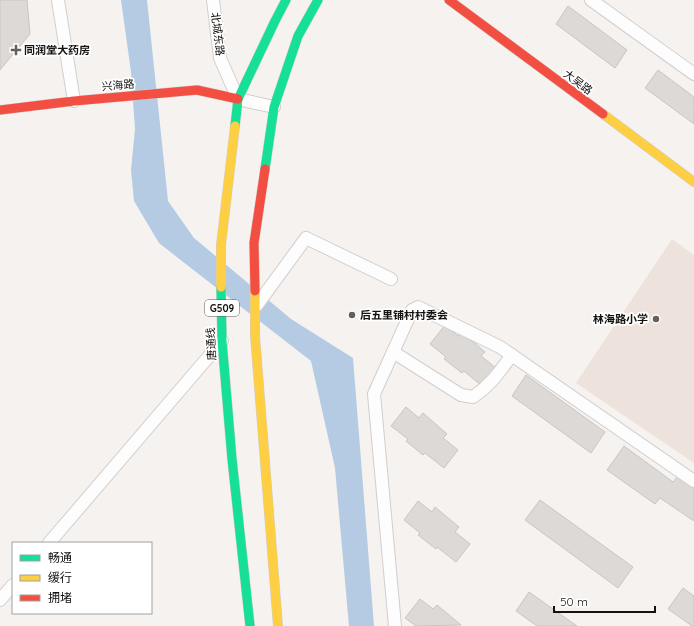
<svg xmlns="http://www.w3.org/2000/svg" width="694" height="626" font-family="Quicksand,'Noto Sans SC',sans-serif">
<style>
.built{fill:#ede3dc}
.water{fill:#b5cbe4}
.building{fill:#dcd9d6;stroke:#c8c5c4}
.lines{fill:none;stroke-linecap:round;stroke-linejoin:round}
.street-casing{stroke:#d1cecc;stroke-width:14}
.fast-casing{stroke:#d1cecc;stroke-width:10}
.slow-casing{stroke:#d1cecc;stroke-width:10}
.jam-casing{stroke:#d1cecc;stroke-width:10}
.street{stroke:#fefdfd;stroke-width:12}
.fast{stroke:#16e098;stroke-width:9}
.slow{stroke:#ffcf43;stroke-width:9}
.jam{stroke:#f24e42;stroke-width:9}
.poi-dot{fill:#63605e;stroke:#fff;stroke-width:1.5}
.labels{text-anchor:middle;dominant-baseline:central;stroke-width:3.5;stroke-linejoin:round;paint-order:stroke}
.shield{fill:#fff;stroke:#5a5958;stroke-width:1}
.shield-label{font-size:10px;font-weight:bold;fill:#141210}
.street-label{font-size:11px;fill:#141210;stroke:#fff}
.poi-label{font-size:11px;font-weight:bold;fill:#141210;stroke:#fff;text-anchor:start}
</style>
<rect width="100%" height="100%" fill="#f6f2ef"/>
<polygon class="built" points="672,239 694,255 694,463 576,383"/>
<polygon class="water" points="121,0 147,0 168,201 194,238 291,319 353,358 374,626 349,626 335,468 311,361 178,258 159,243 134,201 131,170 135,129 131,72"/>
<g class="building">
<polygon points="0,0 27,0 30,34 0,70"/>
<polygon points="568,6 627,50 615,68 556,24"/>
<polygon points="658,70 694,97 694,124 645,88"/>
<polygon points="445,325 458,336 461,331 485,352 481,356 496,368 482,386 464,371 462,373 444,359 446,357 430,344"/>
<polygon points="526,375 605,432 591,453 512,396"/>
<polygon points="406,407 419,418 423,413 447,434 443,438 458,450 444,468 425,453 423,455 406,441 408,439 391,426"/>
<polygon points="624,446 673,482 678,476 694,488 694,521 660,498 655,504 607,470"/>
<polygon points="540,500 633,567 618,588 525,520"/>
<polygon points="418,501 432,512 435,507 459,527 455,532 470,544 456,562 437,547 436,549 418,535 420,533 404,520"/>
<polygon points="683,588 694,596 694,626 692,626 668,609"/>
<polygon points="529,592 577,626 537,626 516,611"/>
<polygon points="420,599 433,609 437,605 461,625 416,626 405,618"/>
</g>
<g class="lines">
<g class="street-casing">
<g id="street">
<polyline points="58,0 74,101"/>
<polyline points="213,0 220,58 238,99 274,107"/>
<polyline points="591,0 694,74"/>
<polyline points="257,305 306,238 391,279"/>
<path d="M393,352L461,395L473,397C491,385 499,372 512,355"/>
<polyline points="49,543 222,341"/>
<polyline points="0,600 13,585"/>
<polyline points="395,626 374,394 412,310 418,307 500,347 694,481"/>
</g>
</g>
<g class="fast-casing">
<g id="fast">
<polyline points="235,126 238,99 275,21 286,0"/>
<polyline points="265,169 274,107 298,36 318,0"/>
<polyline points="221,287 222,341 232,459 250,626"/>
</g>
</g>
<g class="slow-casing">
<g id="slow">
<polyline points="603,114 694,182"/>
<polyline points="221,287 221,245 235,126"/>
<polyline points="255,291 255,336 278,626"/>
</g>
</g>
<g class="jam-casing">
<g id="jam">
<polyline points="449,0 603,114"/>
<polyline points="0,110 74,101 197,90 238,99"/>
<polyline points="255,291 254,243 265,169"/>
</g>
</g>
<use href="#street" class="street"/>
<use href="#fast" class="fast"/>
<use href="#slow" class="slow"/>
<use href="#jam" class="jam"/>
</g>
<g class="poi-dot">
<path d="M14 44h4v4h4v4h-4v4h-4v-4h-4v-4h4z"/>
<circle cx="352" cy="315" r="4"/>
<circle cx="656" cy="319" r="4"/>
</g>
<g class="labels">
<rect class="shield" x="205" y="300" width="34" height="16" rx="3"/>
<g class="shield-label">
<text x="222" y="308">G509</text>
</g>
<g class="street-label">
<text transform="translate(218 34) rotate(83)">北城东路</text>
<text transform="translate(578 82) rotate(37)">大吴路</text>
<text transform="translate(118 85) rotate(-5)">兴海路</text>
<text transform="translate(211 344) rotate(-93)">唐通线</text>
</g>
<g class="poi-label">
<text x="24" y="50">同润堂大药房</text>
<text x="360" y="315">后五里铺村村委会</text>
<text x="648" y="319" text-anchor="end">林海路小学</text>
</g>
</g>
<rect x="12" y="542" width="140" height="72" fill="#ffffff" stroke="#a1a09f"/>
<rect x="20" y="555" width="20" height="6" fill="#16e098" stroke="#a1a09f"/>
<text x="48" y="562" font-size="12" fill="#141210">畅通</text>
<rect x="20" y="575" width="20" height="6" fill="#ffcf43" stroke="#a1a09f"/>
<text x="48" y="582" font-size="12" fill="#141210">缓行</text>
<rect x="20" y="595" width="20" height="6" fill="#f24e42" stroke="#a1a09f"/>
<text x="48" y="602" font-size="12" fill="#141210">拥堵</text>
<path d="M554 606v6h101v-6" fill="none" stroke="#141210" stroke-width="2"/>
<text x="560" y="606" font-size="12" fill="#141210" stroke="#ffffff" stroke-width="3" paint-order="stroke">50 m</text>
</svg>
